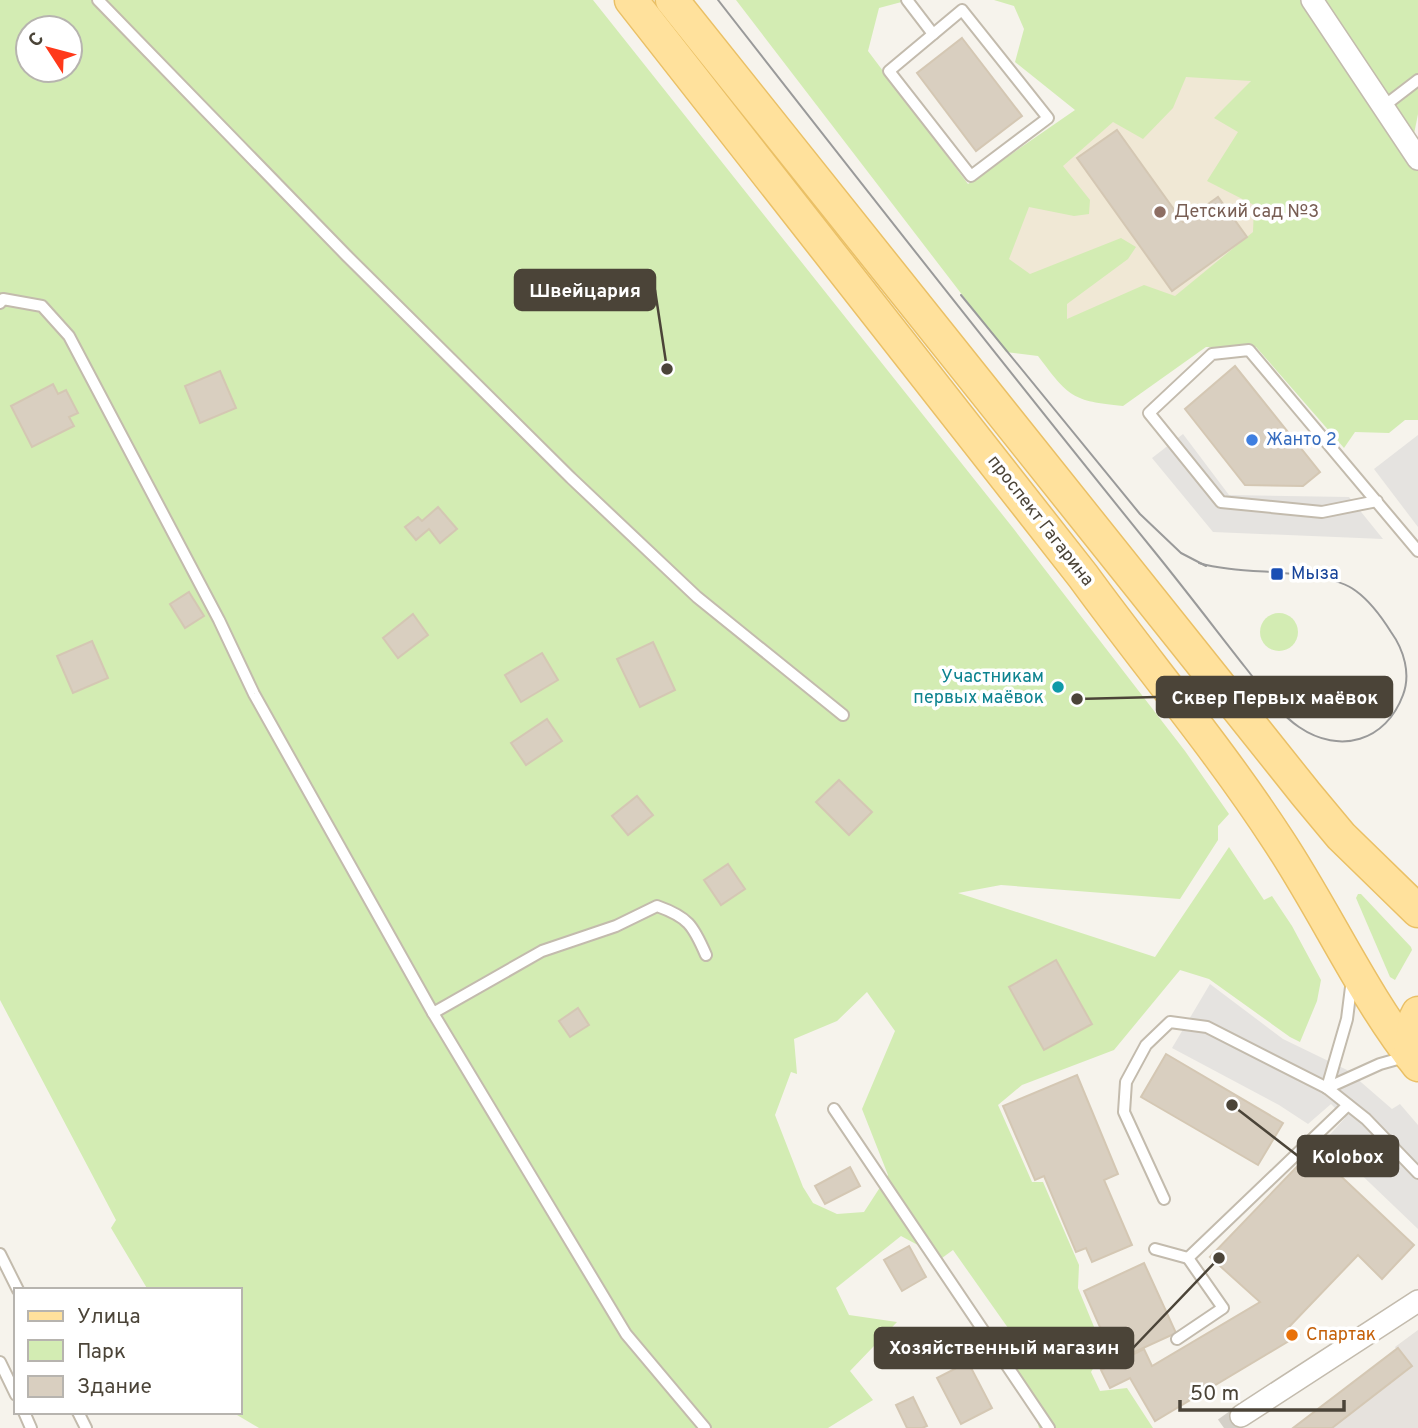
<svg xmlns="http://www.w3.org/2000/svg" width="1418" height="1428" font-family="Overpass,sans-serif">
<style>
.industrial{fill:#e6e2dd}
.education{fill:#f0e8d5}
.green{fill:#d3ecb3;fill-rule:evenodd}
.parking{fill:#e5e3e0}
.building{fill:#d9cfc0;stroke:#d4c7b3;stroke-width:2}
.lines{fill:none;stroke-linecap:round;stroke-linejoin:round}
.minor-tunnel{stroke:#d4d0c8;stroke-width:21;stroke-dasharray:21 10;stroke-linecap:butt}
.service-casing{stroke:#c3bbad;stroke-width:14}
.minor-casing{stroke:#c3bbad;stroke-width:24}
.primary-casing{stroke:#eac066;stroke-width:35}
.service{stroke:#fff;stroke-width:10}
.minor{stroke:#fff;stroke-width:21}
.primary{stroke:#ffe19c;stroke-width:32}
.tram{stroke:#9a9a9a;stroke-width:2}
.education-dot{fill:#8d6e63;stroke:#fff;stroke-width:2.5}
.shop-dot{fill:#3f7fe0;stroke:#fff;stroke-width:2.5}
.transit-dot{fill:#1a4fb4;stroke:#fff;stroke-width:2.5}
.culture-dot{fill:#0f9aa8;stroke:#fff;stroke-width:2.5}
.food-dot{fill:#e8710a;stroke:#fff;stroke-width:2.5}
.labels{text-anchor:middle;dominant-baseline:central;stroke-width:7;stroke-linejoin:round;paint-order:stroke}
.education-label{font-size:18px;fill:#785e54;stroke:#fff;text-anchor:start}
.shop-label{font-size:18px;fill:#366cbe;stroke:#fff;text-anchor:start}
.street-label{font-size:18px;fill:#4b4438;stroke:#fff}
.transit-label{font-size:18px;fill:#164399;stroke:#fff;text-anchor:start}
.culture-label{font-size:18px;fill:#0d838f;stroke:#fff;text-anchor:end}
.food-label{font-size:18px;fill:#c56008;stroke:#fff;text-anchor:start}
.leader{fill:none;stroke:#4b4438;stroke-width:2.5}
.callout-dot{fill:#4b4438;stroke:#fff;stroke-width:2.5}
.callout{fill:#4b4438;stroke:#4b4438;stroke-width:2.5}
.callout-label{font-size:19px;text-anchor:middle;font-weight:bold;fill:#fff}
</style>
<rect width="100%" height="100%" fill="#f6f3ec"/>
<polygon class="industrial" points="1418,1330 1418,1428 1326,1428 1407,1371 1395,1347"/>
<polygon class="education" points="1208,30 1353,204 1112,398 967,221"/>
<g class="green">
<path d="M0,0H593L1013,528L1185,751L1229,814L1218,826V840L1180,899L1001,885L958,893L1155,957L1229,847L1264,900L1272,896L1292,926L1321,980L1317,1001L1300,1042L1290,1037L1209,979L1180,970L1114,1050L1022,1085L998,1105L1032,1182H1043L1079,1265L1078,1288L1104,1351L1091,1372L1100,1391L1127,1388L1153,1428H1039L1033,1404L1012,1375L1013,1335L953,1250L942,1258L901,1236L836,1288L849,1315L897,1322L850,1371L873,1400L828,1428H259L232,1412H240V1290H148L111,1228L116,1220L0,1000ZM28,28H70V70H28ZM1056,960L1092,1024L1044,1050L1009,987ZM867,992L895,1031L862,1109L888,1175L864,1212L837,1214L813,1203L803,1187L775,1115L791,1072L797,1074L794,1039L837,1021Z"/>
<path d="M736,0H909L879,8L868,51L968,184L1075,110L1015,62L1024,29L1014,6L994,0H1418V114L1414,134L1418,140V420H1405L1389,433L1355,432L1344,448L1256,347H1206L1123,406C1072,401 1069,397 1038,356L1006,352ZM1186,77L1251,81L1214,118L1238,132L1207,181L1254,205L1253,232L1175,296L1144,285L1067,319V304L1128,259L1136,247L1121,238L1030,274L1009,259L1029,207L1074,216L1089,214L1090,200L1063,166L1113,122L1143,139L1173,108Z"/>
<circle cx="1279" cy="632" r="19"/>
<polygon points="1358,894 1361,894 1411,947 1412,950 1395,980 1390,977 1356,898"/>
</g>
<g class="parking">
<polygon points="1183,434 1229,495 1349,497 1383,539 1213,532 1152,458"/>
<polygon points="1418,435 1418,527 1374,469"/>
<polygon points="1210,984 1283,1039 1347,1070 1392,1109 1400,1104 1418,1125 1418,1229 1325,1140 1345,1118 1331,1104 1308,1124 1279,1105 1172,1048"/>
</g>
<g class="building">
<polygon points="962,38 1022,116 976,151 917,73"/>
<polygon points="1117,130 1183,222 1218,197 1247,237 1172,291 1077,158"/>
<polygon points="1235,366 1320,472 1303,486 1245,485 1185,409"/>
<polygon points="220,371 236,408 200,423 185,386"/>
<polygon points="53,384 58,394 66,390 78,413 69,417 74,426 32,447 11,406"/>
<polygon points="438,507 457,529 440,543 429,529 416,540 405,527 418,517 422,521"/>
<polygon points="189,592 204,616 185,628 170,604"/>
<polygon points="413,614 428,635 398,658 383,638"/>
<polygon points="92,641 108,678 73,693 57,656"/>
<polygon points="653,642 675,690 640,707 617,659"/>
<polygon points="542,653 558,680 521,702 505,675"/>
<polygon points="547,719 562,741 526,765 511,743"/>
<polygon points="839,780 872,812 849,835 816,802"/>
<polygon points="637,796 653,815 628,835 612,816"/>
<polygon points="728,864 745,889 721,905 704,880"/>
<polygon points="1056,960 1092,1024 1044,1050 1009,987"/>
<polygon points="578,1008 589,1025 570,1037 559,1021"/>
<polygon points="1166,1054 1283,1123 1258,1165 1141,1097"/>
<polygon points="1077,1075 1118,1174 1104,1180 1132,1245 1092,1262 1086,1248 1076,1252 1044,1176 1035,1180 1003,1106"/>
<polygon points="1313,1150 1414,1245 1382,1279 1358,1255 1289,1327 1299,1335 1155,1421 1130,1378 1110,1388 1101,1370 1144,1349 1152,1366 1260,1302 1210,1257"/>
<polygon points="850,1167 860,1186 825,1204 815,1186"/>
<polygon points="909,1246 926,1277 902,1291 884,1260"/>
<polygon points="1144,1263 1176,1333 1115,1361 1084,1291"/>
<polygon points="1398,1348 1412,1366 1332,1428 1293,1428"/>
<polygon points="968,1362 992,1408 961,1424 937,1378"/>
<polygon points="913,1397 927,1426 922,1428 907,1428 896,1405"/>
</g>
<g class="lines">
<polyline class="minor-tunnel" points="1224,1428 1241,1416"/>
<g class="service-casing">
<g id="service">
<polyline points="98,0 346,255 571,478 697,597 843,715"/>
<polyline points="907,0 933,34"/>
<polygon points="962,10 1048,118 971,176 889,71"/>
<polyline points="1384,106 1418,80"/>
<polyline points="0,303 3,299 42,306 69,336 219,620 254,694 433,1013 626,1334 705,1428"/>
<polyline points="1377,501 1322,512 1221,502 1149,413 1212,354 1249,350 1418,551"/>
<path d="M433,1013L542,951L616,926L657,906C688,917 693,925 706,955"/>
<polyline points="1327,1088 1347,1019 1352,979"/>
<polyline points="1327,1088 1380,1064 1405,1057"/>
<polyline points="834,1109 1049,1428"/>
<polyline points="1164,1199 1124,1112 1126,1082 1146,1045 1170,1022 1207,1027 1327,1088 1366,1119 1418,1173"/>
<polyline points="1155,1249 1188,1258 1348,1105"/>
<polyline points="0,1254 18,1290"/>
<polyline points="1177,1339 1223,1308 1188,1258"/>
<polyline points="0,1362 16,1395"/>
<polyline points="24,1412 31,1428"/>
<polyline points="78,1412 86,1428"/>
</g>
</g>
<g class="minor-casing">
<g id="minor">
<polyline points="1312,0 1418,159"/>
<polyline points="1241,1416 1418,1301"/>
</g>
</g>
<g class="primary-casing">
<g id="primary">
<path d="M631,0L1083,576C1147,664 1219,749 1278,840C1327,914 1363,996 1418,1065"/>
<polyline points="672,0 1306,794 1341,836 1418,911"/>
<polyline points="1410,1055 1415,1019 1418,1013"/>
</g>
</g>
<use href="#service" class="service"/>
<use href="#minor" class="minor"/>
<use href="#primary" class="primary"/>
<g class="tram">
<path d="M718,0C863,186 1009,372 1158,556C1187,592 1216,630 1245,667C1261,687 1278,713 1299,727C1340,755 1386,741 1403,695C1411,674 1404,650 1391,632C1381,616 1371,602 1356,591C1325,567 1242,576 1199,563"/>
<polyline points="961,295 1140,514 1181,553 1206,566"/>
</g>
</g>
<circle class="education-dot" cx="1160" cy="212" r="7"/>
<circle class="shop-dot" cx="1252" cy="440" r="7"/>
<rect class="transit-dot" x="1270" y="567" width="14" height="14" rx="3.5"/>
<circle class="culture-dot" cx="1058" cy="687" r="7"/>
<circle class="food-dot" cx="1292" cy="1335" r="7"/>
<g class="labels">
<g class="education-label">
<text x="1174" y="212">Детский сад №3</text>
</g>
<g class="shop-label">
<text x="1266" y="440">Жанто 2</text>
</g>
<g class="street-label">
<text transform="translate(1040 521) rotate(52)">проспект Гагарина</text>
</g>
<g class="transit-label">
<text x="1291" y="574">Мыза</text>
</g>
<g class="culture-label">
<text x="1044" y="677">Участникам<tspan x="1044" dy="21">первых маёвок</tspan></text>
</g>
<g class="food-label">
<text x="1306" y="1335">Спартак</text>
</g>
</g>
<path class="leader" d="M667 369L655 290M1077 699L1157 697M1232 1105L1298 1156M1219 1258L1133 1348"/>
<g class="callout-dot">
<circle cx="667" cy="369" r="7"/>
<circle cx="1077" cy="699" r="7"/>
<circle cx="1232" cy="1105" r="7"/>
<circle cx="1219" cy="1258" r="7"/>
</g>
<g class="callout">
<rect x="515" y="270" width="140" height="40" rx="7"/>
<rect x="1157" y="677" width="235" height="40" rx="7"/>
<rect x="1298" y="1136" width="100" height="40" rx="7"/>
<rect x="875" y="1328" width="258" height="40" rx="7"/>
</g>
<g class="callout-label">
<text x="585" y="297">Швейцария</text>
<text x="1275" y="704">Сквер Первых маёвок</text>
<text x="1348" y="1163">Kolobox</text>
<text x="1004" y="1354">Хозяйственный магазин</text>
</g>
<rect x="14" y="1288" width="228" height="126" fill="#ffffff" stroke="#b7b4af" stroke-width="2"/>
<rect x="28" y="1311" width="35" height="10" fill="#ffe19c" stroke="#b7b4af" stroke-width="2"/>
<text x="77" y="1323" font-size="21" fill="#4b4438">Улица</text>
<rect x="28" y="1340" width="35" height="21" fill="#d3ecb3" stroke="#b7b4af" stroke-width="2"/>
<text x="77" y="1358" font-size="21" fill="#4b4438">Парк</text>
<rect x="28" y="1376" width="35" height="21" fill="#d9cfc0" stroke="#b7b4af" stroke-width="2"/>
<text x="77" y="1393" font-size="21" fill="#4b4438">Здание</text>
<g transform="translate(49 49) rotate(306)"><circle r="33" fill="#ffffff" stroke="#b7b4af" stroke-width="2"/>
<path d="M0-5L12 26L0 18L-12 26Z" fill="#ff391a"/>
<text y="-10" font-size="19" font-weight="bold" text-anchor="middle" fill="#4b4438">С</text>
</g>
<path d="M1180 1400v10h164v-10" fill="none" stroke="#4b4438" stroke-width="3.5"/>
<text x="1190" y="1400" font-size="21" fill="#4b4438" stroke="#ffffff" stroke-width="5" paint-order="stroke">50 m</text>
</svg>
